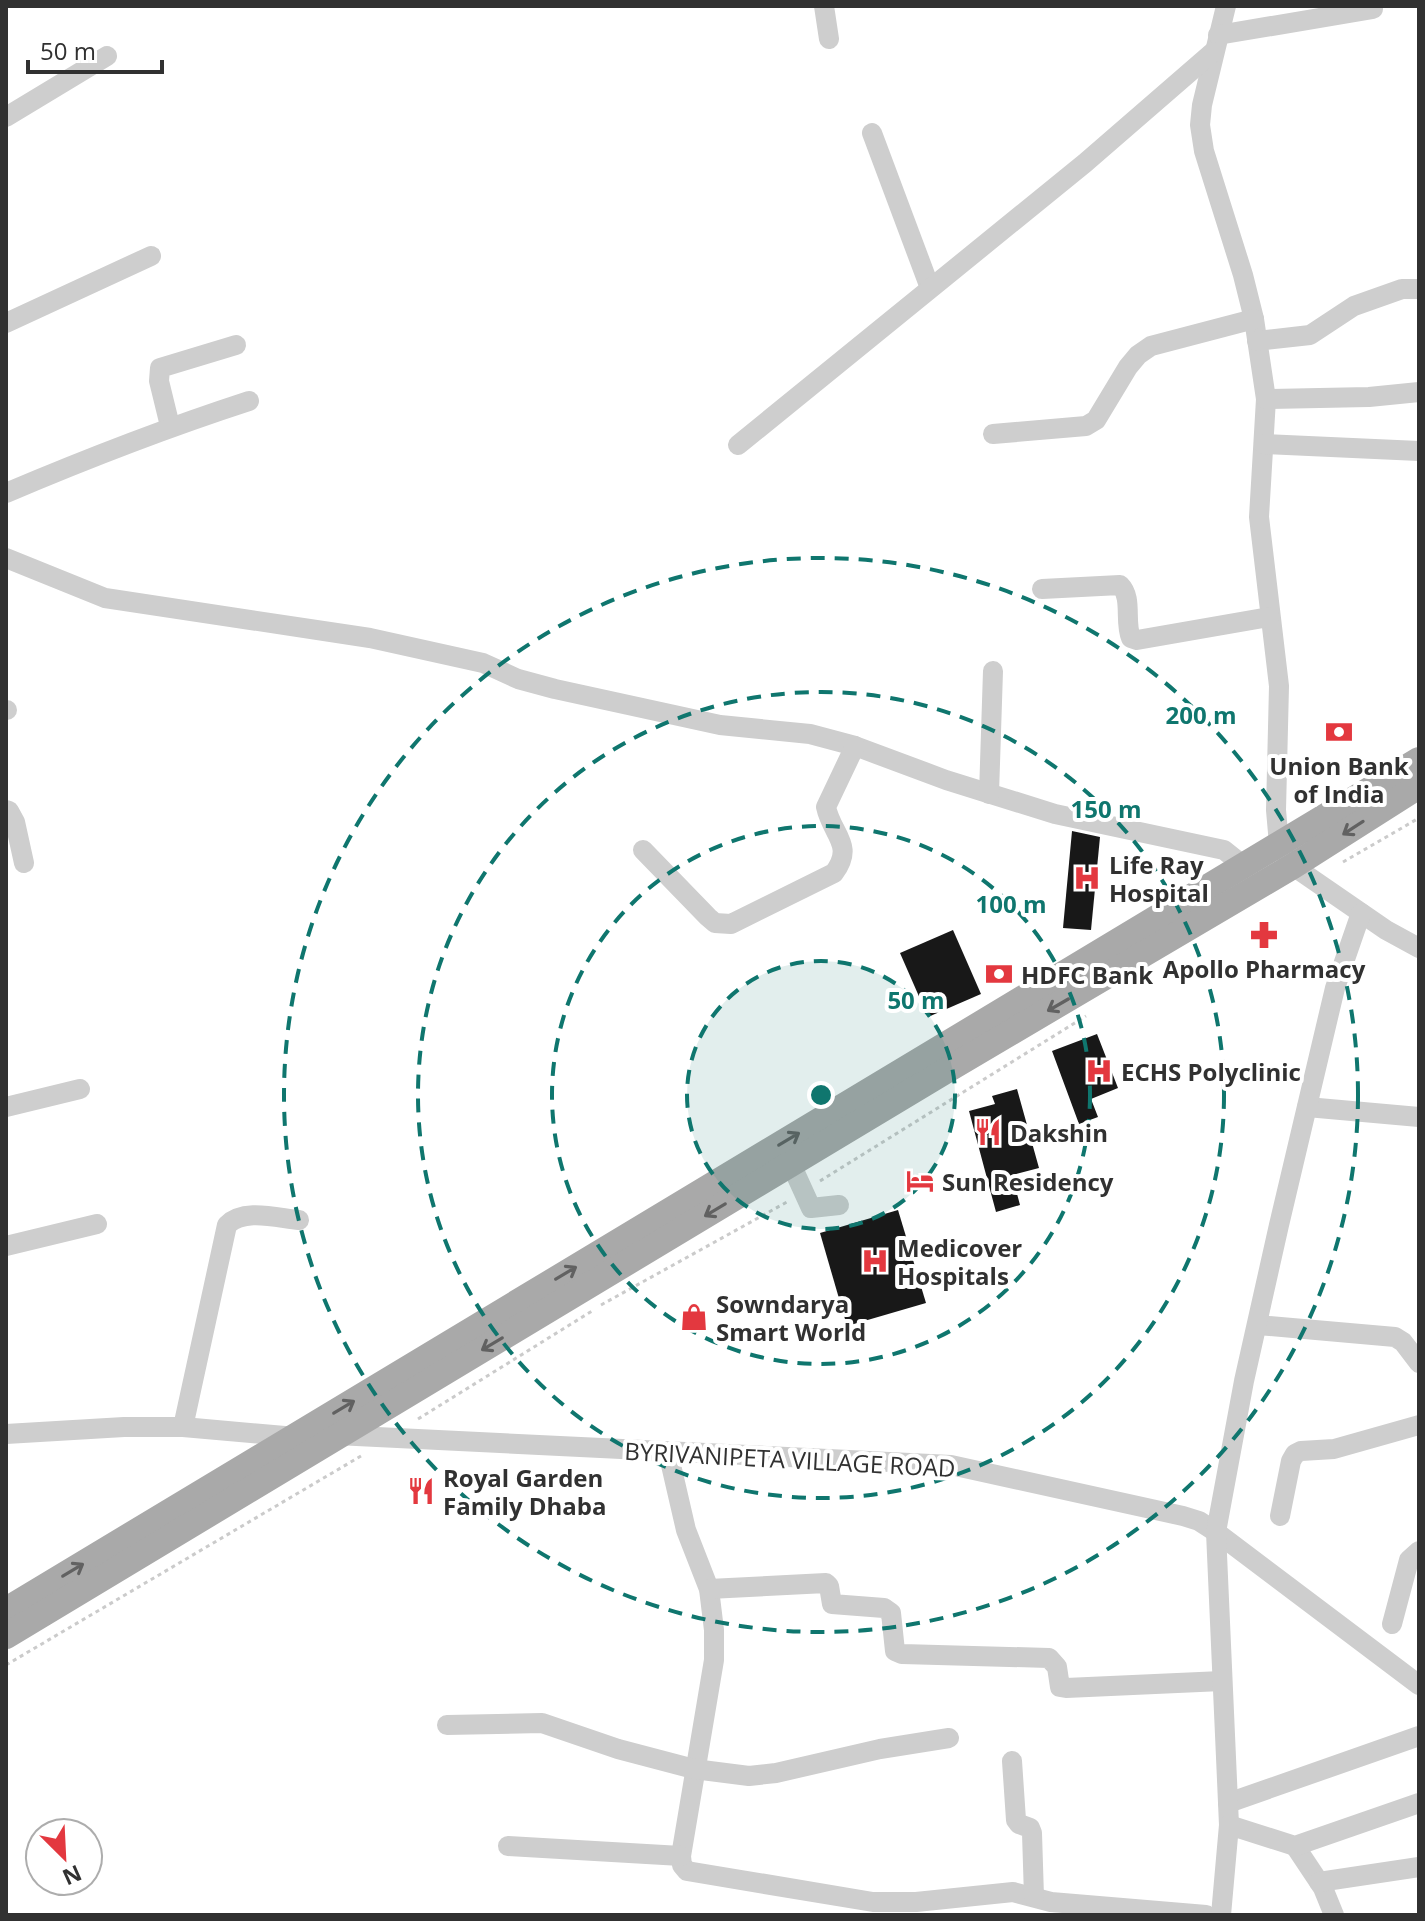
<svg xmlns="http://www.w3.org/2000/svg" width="1425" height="1921" font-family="'Open Sans',sans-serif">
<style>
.building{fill:#181818}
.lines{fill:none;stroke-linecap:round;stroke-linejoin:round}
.path{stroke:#cbcbcb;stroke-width:3;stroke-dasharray:4 4;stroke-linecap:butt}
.minor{stroke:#cecece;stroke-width:20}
.major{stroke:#a9a9a9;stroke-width:26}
.oneway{stroke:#616161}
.ring{fill:none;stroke:#0f766e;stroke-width:4;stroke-dasharray:14 10}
.labels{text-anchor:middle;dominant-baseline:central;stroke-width:8;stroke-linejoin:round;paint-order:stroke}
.poi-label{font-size:24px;font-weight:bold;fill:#313131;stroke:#fff;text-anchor:start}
.street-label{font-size:24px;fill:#313131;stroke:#fff}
.centre{fill:#0f766e;stroke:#fff;stroke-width:4}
.ring-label{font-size:24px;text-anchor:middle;font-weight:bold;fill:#0f766e;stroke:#fff;stroke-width:8;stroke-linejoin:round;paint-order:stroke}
</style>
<rect width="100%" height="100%" fill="#fff"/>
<g class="building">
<polygon points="1072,831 1100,837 1091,930 1063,928"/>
<polygon points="953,930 981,994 928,1017 900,953"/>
<polygon points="1097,1034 1118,1088 1091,1099 1098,1117 1079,1124 1052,1051"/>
<polygon points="1017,1089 1039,1168 1012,1175 1020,1205 996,1212 969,1111 995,1104 992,1096"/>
<polygon points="898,1210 926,1303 847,1326 820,1233"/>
</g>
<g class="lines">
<g class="path">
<polyline points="1343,862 1419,818"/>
<polyline points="820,1181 1086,1016"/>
<polyline points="601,1305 787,1202"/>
<polyline points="418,1419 592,1311"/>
<polyline points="6,1665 361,1456"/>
</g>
<g class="minor">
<polyline points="824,6 829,39"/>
<polyline points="1226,6 1202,105 1200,125 1204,151 1243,275 1254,319 1266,399 1259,517 1279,686 1276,810 1279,844 1293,866 1386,930 1419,948"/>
<polyline points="1218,35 1373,9"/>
<polyline points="6,117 107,56"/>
<polyline points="872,133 930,288"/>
<polyline points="6,323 151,256"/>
<polyline points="1257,341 1310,335 1354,306 1402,289 1419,289"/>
<polyline points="1266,399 1369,397 1419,392"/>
<polyline points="170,426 159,381 160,368 236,345"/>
<polyline points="993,434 1086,426 1096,420 1128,367 1138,355 1151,346 1254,319"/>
<polyline points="1264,444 1419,451"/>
<polyline points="738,445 1085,163 1213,52"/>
<path d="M6,493C86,459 166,428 249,401"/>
<polyline points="6,558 105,598 370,638 483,663 518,679 555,689 720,725 810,734 855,746 946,780 1055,814 1224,850 1244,866"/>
<path d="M1042,589L1120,585C1133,598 1124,621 1131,638L1137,640L1269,617"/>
<polyline points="6,710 7,710"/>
<polyline points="989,794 993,671"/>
<polyline points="6,810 9,811 15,822 24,863"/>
<path d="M643,850L708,917L715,923L731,924L834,873C855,845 832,835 826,807L855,746"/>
<polyline points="6,1107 80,1089"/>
<polyline points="1307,1107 1419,1117"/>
<polyline points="791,1164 811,1208 839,1205"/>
<polyline points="6,1246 97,1224"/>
<polyline points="1258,1325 1395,1337 1403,1342 1419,1363"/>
<path d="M183,1427L227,1225C244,1208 277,1218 299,1220"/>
<polyline points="6,1434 124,1427 183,1427 296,1437"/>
<polyline points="336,1435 951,1465 1183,1516 1199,1521 1216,1532 1419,1685"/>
<polyline points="668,1452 686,1530 709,1589 714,1630 714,1660 681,1856 682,1865 687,1871 873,1902 916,1902 1013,1892 1051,1902 1206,1915"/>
<polyline points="1280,1516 1291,1461 1295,1454 1301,1451 1334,1449 1419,1425"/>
<polyline points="709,1589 826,1583 829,1586 832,1604 884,1608 891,1613 895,1651 902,1654 1049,1658 1057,1667 1060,1687 1066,1688 1222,1681"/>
<polyline points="1392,1624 1409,1560 1419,1551"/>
<polyline points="447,1725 542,1723 618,1749 694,1769 749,1776 776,1773 880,1749 949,1738"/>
<polyline points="1012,1761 1016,1820 1019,1824 1030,1828 1032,1833 1034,1897"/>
<polyline points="1228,1803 1419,1736"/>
<polyline points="1229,1825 1216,1532 1244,1381 1279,1225 1335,988 1361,913"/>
<polyline points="508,1846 681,1856"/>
<polyline points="1295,1846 1323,1888 1334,1915"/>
<polyline points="1319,1882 1419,1867"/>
<polyline points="1221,1915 1229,1825 1295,1846 1419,1803"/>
</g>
<g class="major">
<polyline points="6,1610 1419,760"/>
<polyline points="6,1636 947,1070 1293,866 1419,786"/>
</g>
</g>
<defs><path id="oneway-shaft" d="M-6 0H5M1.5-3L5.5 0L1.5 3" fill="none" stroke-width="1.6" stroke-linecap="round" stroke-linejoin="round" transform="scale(2)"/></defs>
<g class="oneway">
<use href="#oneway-shaft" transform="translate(1353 828) rotate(147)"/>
<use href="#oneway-shaft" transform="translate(1058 1005) rotate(150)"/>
<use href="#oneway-shaft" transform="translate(789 1139) rotate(-31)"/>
<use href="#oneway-shaft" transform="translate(715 1210) rotate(149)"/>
<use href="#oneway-shaft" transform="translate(566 1273) rotate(-31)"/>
<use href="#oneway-shaft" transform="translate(492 1344) rotate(149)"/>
<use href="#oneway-shaft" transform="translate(344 1407) rotate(-31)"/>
<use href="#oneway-shaft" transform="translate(73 1570) rotate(-31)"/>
</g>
<circle cx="821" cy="1095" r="134" fill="#0f766e" fill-opacity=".12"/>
<g class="ring">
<circle cx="821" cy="1095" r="134"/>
<circle cx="821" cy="1095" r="269"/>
<circle cx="821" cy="1095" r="403"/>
<circle cx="821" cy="1095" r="537"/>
</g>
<defs>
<g id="bank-bare" transform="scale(2.16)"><path d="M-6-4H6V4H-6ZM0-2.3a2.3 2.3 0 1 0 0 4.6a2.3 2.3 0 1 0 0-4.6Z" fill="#e3383f" stroke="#fff" stroke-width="2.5" paint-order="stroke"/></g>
<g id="hospital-bare" transform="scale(2.16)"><path d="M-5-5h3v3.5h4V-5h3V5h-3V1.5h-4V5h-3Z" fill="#e3383f" stroke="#fff" stroke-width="2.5" paint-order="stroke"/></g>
<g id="pharmacy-bare" transform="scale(2.16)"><path d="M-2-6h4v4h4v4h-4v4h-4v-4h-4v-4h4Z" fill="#e3383f" stroke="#fff" stroke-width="2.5" paint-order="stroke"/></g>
<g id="restaurant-bare" transform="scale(2.16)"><path d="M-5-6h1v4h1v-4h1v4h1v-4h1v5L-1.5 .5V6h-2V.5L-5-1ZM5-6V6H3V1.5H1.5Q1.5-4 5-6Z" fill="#e3383f" stroke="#fff" stroke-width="2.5" paint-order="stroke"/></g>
<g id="hotel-bare" transform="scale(2.16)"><path d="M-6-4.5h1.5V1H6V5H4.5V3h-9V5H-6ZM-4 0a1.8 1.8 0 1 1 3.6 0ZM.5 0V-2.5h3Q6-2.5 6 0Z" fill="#e3383f" stroke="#fff" stroke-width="2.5" paint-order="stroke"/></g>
<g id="shop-bare" transform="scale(2.16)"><path d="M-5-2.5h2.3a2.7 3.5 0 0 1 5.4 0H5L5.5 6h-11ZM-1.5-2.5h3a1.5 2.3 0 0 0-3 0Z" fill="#e3383f" stroke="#fff" stroke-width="2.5" paint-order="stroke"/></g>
</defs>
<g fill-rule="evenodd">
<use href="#bank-bare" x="1339" y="732"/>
<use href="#hospital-bare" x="1087" y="878"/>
<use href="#pharmacy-bare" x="1264" y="935"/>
<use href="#bank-bare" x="999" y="974"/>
<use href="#hospital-bare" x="1099" y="1071"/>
<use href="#restaurant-bare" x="988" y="1132"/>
<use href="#hotel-bare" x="920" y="1181"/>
<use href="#hospital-bare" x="875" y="1261"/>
<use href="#shop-bare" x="694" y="1317"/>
<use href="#restaurant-bare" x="421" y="1491"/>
</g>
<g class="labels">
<g class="poi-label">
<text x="1339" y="765" text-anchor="middle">Union Bank<tspan x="1339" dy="28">of India</tspan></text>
<text x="1109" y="864">Life Ray<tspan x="1109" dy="28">Hospital</tspan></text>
<text x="1264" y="968" text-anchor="middle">Apollo Pharmacy</text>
<text x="1021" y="974">HDFC Bank</text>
<text x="1121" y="1071">ECHS Polyclinic</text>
<text x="1010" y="1132">Dakshin</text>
<text x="942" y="1181">Sun Residency</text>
<text x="897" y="1247">Medicover<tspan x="897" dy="28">Hospitals</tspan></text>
<text x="716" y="1303">Sowndarya<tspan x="716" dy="28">Smart World</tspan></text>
<text x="443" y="1477">Royal Garden<tspan x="443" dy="28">Family Dhaba</tspan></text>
</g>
<g class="street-label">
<text transform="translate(790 1459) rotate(3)">BYRIVANIPETA VILLAGE ROAD</text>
</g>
</g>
<circle cx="821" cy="1095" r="12" class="centre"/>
<g class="ring-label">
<text x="1201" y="724">200 m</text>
<text x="1106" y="818">150 m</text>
<text x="1011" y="913">100 m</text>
<text x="916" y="1009">50 m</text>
</g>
<rect width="1425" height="1921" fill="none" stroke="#313131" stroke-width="16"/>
<g transform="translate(64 1857) rotate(156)"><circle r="38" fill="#ffffff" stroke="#adadad" stroke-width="2"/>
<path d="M0-6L14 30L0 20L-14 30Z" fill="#e3383f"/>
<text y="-12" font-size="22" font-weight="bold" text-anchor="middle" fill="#313131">N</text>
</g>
<path d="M28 60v12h134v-12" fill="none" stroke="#313131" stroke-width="4"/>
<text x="40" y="60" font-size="24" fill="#313131" stroke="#ffffff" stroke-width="6" paint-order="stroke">50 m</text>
</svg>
